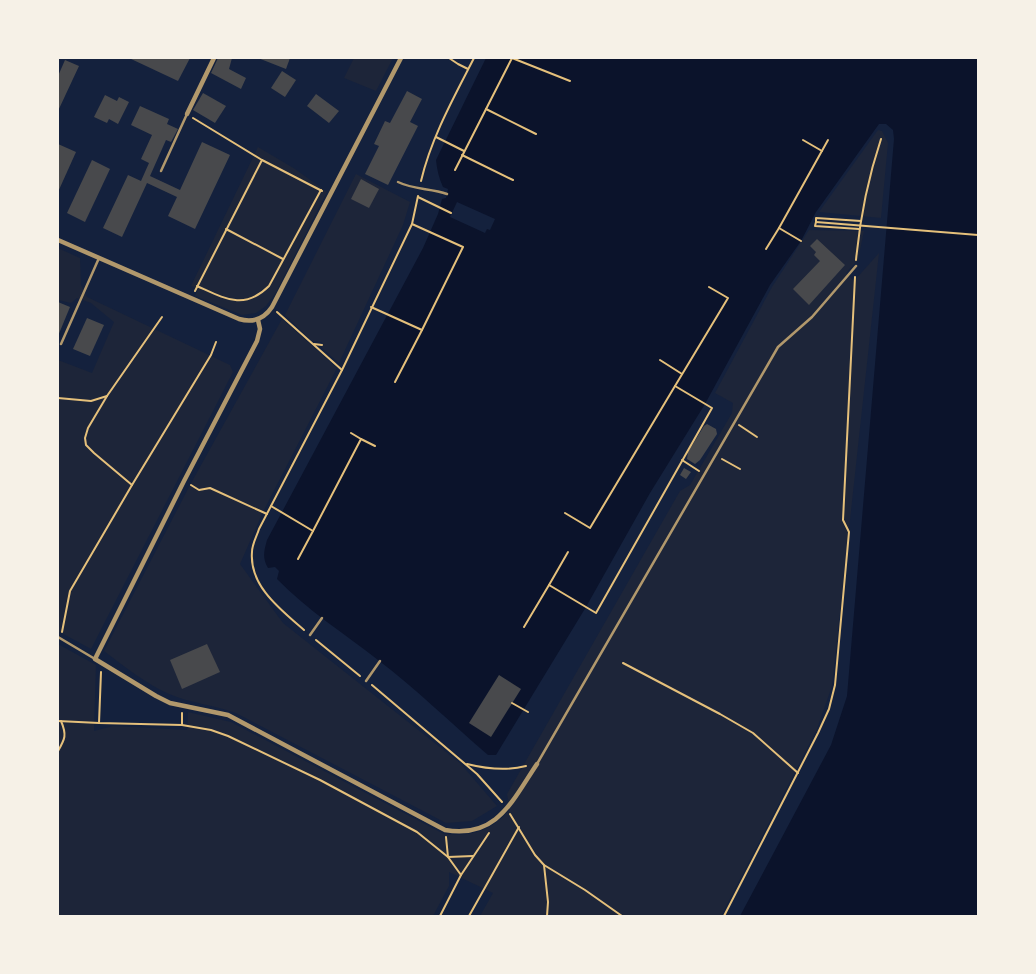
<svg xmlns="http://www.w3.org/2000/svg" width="1036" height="974" font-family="Helvetica,sans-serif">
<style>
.green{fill:#1d2539}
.water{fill:#0b132b}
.pier{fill:#14213d}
.building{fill:#48494c}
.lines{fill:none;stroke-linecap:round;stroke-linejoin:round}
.path{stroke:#e5c07b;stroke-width:2}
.service{stroke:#b1986c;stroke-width:2.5}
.minor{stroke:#b1986c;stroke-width:4.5}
</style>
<rect width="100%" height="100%" fill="#14213d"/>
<g class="green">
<polygon points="354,58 393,58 376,91 344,78"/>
<polygon points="878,130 882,131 888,143 881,218 819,212"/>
<polygon points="258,147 295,169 327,192 275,294 266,306 256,313 242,315 195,296 198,289 191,286"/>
<polygon points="356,174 410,202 403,225 339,363 322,348 322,342 312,341 285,315"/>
<path d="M809,230L864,231L858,260L846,273L854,281L879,253L832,686L817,729L721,916H480L493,893L449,872V886L433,916H58V644L96,665L94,731L113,726L187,730L188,712L231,722L444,834C471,837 492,831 510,809L507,794L680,491L690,485L732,413L733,403L715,393L772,287Z"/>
<polygon points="58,248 80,258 81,285 87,297 230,365 233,372 91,649 58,631 58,360 92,373 114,322 91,303 77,298 71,303 58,300"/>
<path d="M282,319L337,368L263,512L240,564L283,623L460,763L497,806L472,821L446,823L236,713C214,705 190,703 169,694C145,683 125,667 104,651L190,485Z"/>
</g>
<path class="water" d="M486,58H978V916H740L831,745L847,696L894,139L893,130L886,124H879L816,212L801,241L770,285L705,404L650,493L586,607L496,755H488C451,723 416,689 378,660C345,634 307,610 277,579L279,571L275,567L268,568C262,558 264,551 267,540L423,248L438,214L442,199L446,198L448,189L443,187C439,178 437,170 436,160Z"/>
<polygon class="pier" points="457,202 495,219 490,230 487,229 485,233 450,217"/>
<g class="building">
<polygon points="129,58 190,58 178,81"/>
<polygon points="218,58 232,58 229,69 246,78 241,89 211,73"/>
<polygon points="258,58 290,58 286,69"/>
<polygon points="65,60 79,66 58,111 58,76"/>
<polygon points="282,71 296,80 285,97 271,88"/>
<polygon points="407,91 422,99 410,122 418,126 388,185 365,174 379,146 374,144 385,121 390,123"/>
<polygon points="203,93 226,106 215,123 193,110"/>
<polygon points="316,94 339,111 329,123 307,106"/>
<polygon points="105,95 117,101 119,97 129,102 118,124 109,119 107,123 94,117"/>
<polygon points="140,106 169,119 167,124 178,129 171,142 166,140 150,176 180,190 202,142 230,155 195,229 168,216 177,197 147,183 122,237 103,228 128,175 141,181 149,163 141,159 152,135 131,125"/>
<polygon points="58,144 76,152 58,192"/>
<polygon points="92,160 110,169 85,222 67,213"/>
<polygon points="361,179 379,189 369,208 351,199"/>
<polygon points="817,239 845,265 809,305 793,289 820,261 814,255 816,252 810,246"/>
<polygon points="58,302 70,307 58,336"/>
<polygon points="87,318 104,325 90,356 73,349"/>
<polygon points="707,424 716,429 717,434 700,460 695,464 687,459 688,452 704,426"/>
<polygon points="684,468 691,472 686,479 680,475"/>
<polygon points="207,644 220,672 182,689 170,660"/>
<polygon points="499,675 521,689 491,737 469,723"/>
</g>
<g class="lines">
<g class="path">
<polyline points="449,58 458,64 468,69"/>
<polyline points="486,109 536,134"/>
<polyline points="193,118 262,160 322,191"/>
<polyline points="436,137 464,151"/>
<polyline points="803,140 822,151"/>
<polyline points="462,155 513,180"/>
<polyline points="455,170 512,58 570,81"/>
<path d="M421,181C431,138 454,97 474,58"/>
<polyline points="418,197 451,213"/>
<polyline points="816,222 978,235"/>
<polyline points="816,222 816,218 861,221"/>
<polyline points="816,222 815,226 859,229"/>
<polyline points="412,224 463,247 422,330"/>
<polyline points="226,229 283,259"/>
<polyline points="801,241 779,228 828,140"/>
<polyline points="766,249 779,228"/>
<path d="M856,260C860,218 868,178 881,139"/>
<path d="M197,286C224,298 244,311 269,286L321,190"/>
<polyline points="195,291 262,160"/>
<polyline points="371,307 422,330 395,382"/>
<polyline points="277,312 342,370"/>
<polyline points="314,344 322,345"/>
<polyline points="660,360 682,374"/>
<polyline points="58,398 91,401 107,396"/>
<polyline points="739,425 757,437"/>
<polyline points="361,439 375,446"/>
<polyline points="722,459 740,469"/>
<polyline points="682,460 699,471"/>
<polyline points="132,485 94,453 86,445 85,438 88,428 107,396 162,317"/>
<polyline points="191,485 199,490 210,488 267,514"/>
<polyline points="271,506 313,531 298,559"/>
<polyline points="565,513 590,528 675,386"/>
<polyline points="313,531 361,439 351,433"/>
<polyline points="549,585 568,552"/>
<polyline points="524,627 549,585 596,613 712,408 675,386 728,298 709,287"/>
<path d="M304,630C281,610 249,586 252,552C252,544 257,536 259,529L342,370L412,224L418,196"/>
<polyline points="62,632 70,591 132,485 211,355 216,342"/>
<polyline points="316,640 360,676"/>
<polyline points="623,663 720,714 753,733 798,773"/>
<polyline points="101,672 99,723 182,725 211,730 228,736 320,780 417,832 448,857 461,875"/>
<polyline points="372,685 477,774 502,802"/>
<polyline points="512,703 528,712"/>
<polyline points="58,721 99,723"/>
<polyline points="182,725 182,713"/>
<path d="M58,751C65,739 67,735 61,721"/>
<path d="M467,764C487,769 507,771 526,766"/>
<polyline points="510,814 535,855 544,865 585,890 622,916"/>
<polyline points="446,837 448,857 473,856"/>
<polyline points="544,865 548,902 547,916"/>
<polyline points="440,916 461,875 489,833"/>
<polyline points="469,916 519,827"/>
<polyline points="724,916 818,733 829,709 835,685 849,532 843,520 855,277"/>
</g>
<g class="service">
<polyline points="161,171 187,114"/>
<path d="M398,182C414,190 431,188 447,194"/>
<polyline points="61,344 99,258"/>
<polyline points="310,635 322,618"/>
<polyline points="58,637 95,659"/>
<polyline points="366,681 380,661"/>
<polyline points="537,764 778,347 812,317 856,266"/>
</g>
<g class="minor">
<polyline points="187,114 214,58"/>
<path d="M58,240L239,319C253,323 264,319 272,307L401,58"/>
<path d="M258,320L260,329L257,341L184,481L95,659L156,696L170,703L228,715L445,830C497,839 512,801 537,764"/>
</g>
</g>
<rect width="1036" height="974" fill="none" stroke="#f6f1e7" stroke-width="118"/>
</svg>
